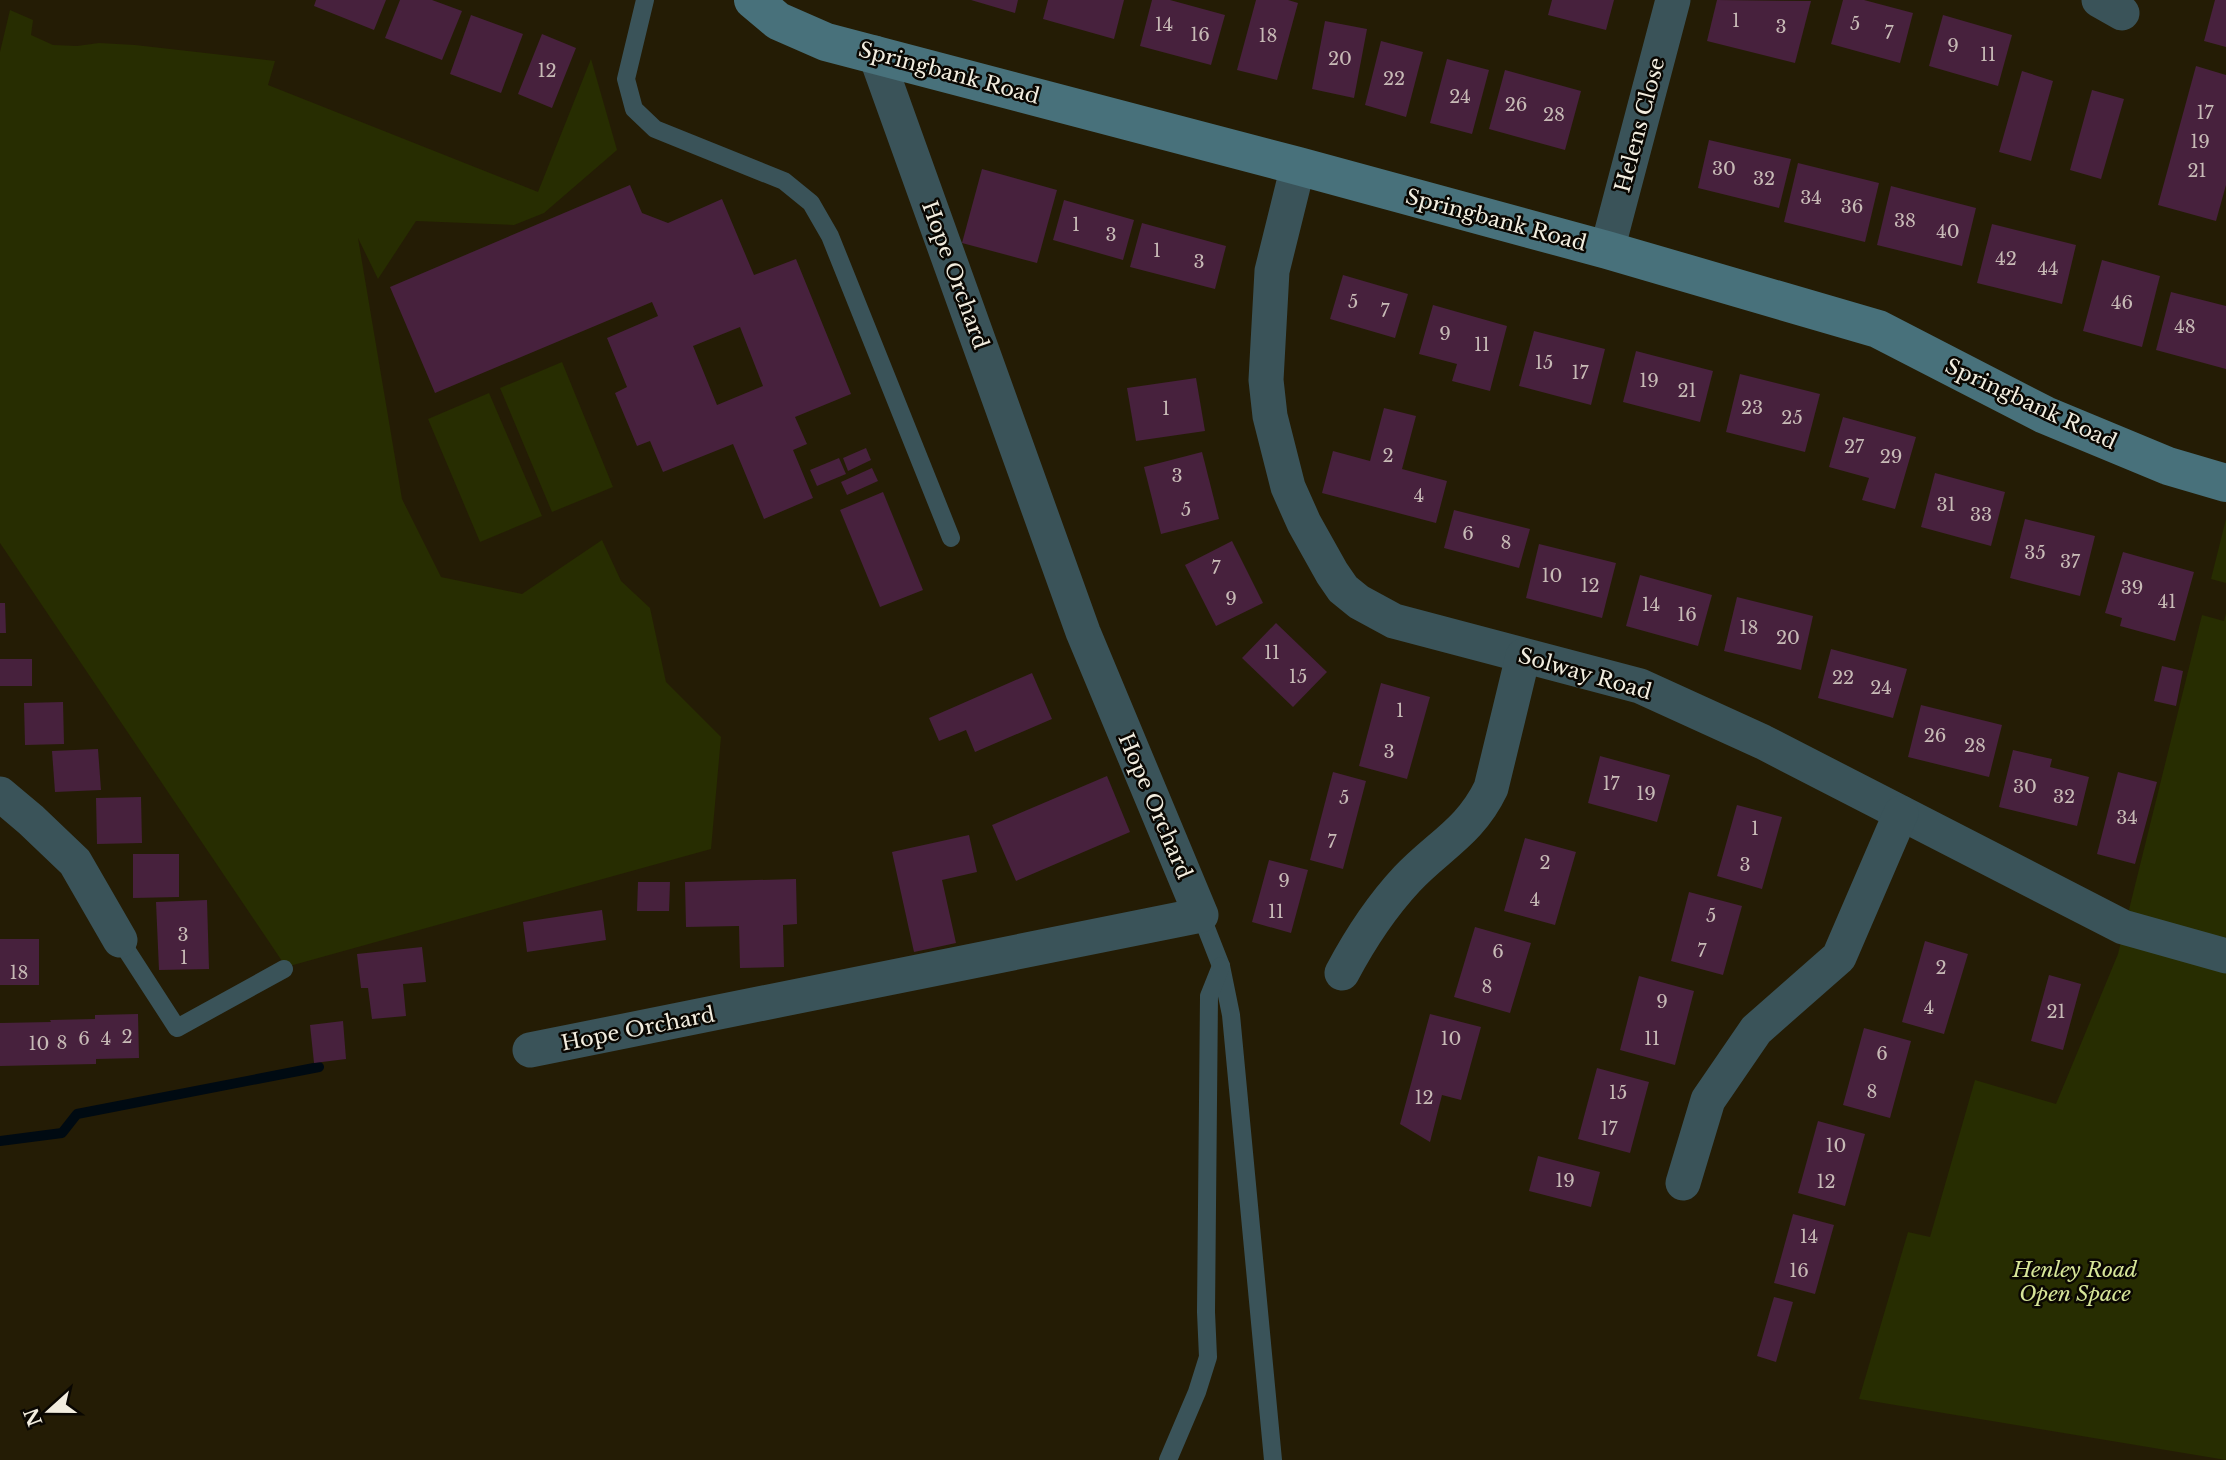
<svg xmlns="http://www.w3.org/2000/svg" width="2226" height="1460" font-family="'Libre Baskerville',serif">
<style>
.green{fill:#272d01}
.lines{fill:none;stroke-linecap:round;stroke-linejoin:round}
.stream{stroke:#000a12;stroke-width:10}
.building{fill:#47213d;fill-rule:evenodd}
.lane{stroke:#3a5359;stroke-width:18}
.street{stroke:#3a5359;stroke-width:35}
.secondary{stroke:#48717b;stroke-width:38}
.labels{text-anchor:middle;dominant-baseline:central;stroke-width:5;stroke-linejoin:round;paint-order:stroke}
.number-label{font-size:18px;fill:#c7bab6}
.street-label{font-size:21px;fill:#f2eddf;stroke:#0a0702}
.park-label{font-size:21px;font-style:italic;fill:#d6e598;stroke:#0a0702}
</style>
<rect width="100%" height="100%" fill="#241c05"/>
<g class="green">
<polygon points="10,10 33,20 31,35 53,45 77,46 99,43 135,45 275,61 268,85 538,192 591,59 617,150 544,213 514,225 416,221 378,279 358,238 402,499 441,577 522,594 602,540 621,581 650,608 666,682 721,737 711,849 286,967 0,543 0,52"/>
<polygon points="562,362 613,487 552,512 500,388"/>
<polygon points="489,393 542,516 480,542 428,419"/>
<polygon points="2226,519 2226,583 2211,579"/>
<polygon points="2226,613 2226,1460 1859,1399 1908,1232 1930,1237 1975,1080 2056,1104 2118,954 2202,615 2224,621"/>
</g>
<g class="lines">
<polyline class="stream" points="0,1141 62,1133 77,1114 319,1067"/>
</g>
<g class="building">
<polygon points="316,0 386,0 374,30 314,6"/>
<polygon points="400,0 432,0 462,11 442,60 385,38"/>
<polygon points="971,0 1018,0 1015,13"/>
<polygon points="1048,0 1124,0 1114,39 1043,19"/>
<polygon points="1152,0 1170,0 1225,15 1211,65 1140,46"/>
<polygon points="1256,0 1288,0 1298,3 1277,80 1237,70"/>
<polygon points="1552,0 1614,0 1606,30 1548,15"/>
<polygon points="1717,0 1811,1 1795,63 1707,41"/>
<polygon points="1843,0 1864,0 1913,13 1900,63 1831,44"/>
<polygon points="2215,0 2226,0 2226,47 2204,41"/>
<polygon points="471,15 523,34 501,93 450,74"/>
<polygon points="1943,15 2012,35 1998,86 1929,66"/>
<polygon points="1325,21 1367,29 1354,98 1312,89"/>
<polygon points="542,34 576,48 552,108 518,94"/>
<polygon points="1381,41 1423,52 1406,117 1365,105"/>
<polygon points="1447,59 1489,70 1472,134 1430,123"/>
<polygon points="2196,66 2226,75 2226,185 2216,221 2158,205"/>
<polygon points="1505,70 1581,91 1565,150 1489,129"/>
<polygon points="2022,71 2053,81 2031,161 1999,152"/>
<polygon points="2092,90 2124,99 2101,179 2070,170"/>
<polygon points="1709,140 1791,159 1779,208 1698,188"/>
<polygon points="1798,163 1879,183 1865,242 1784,222"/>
<polygon points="982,169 1057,190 1037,263 962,243"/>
<path d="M630,185L642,213L668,223L722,199L754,275L796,259L851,394L795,417L807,444L793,450L813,498L764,519L733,444L663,472L650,441L637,446L615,393L627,387L607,338L658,316L652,302L435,393L390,287ZM740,327L763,386L717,405L693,346Z"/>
<polygon points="1891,186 1976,208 1962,266 1877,245"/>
<polygon points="1064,200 1134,220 1123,260 1053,240"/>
<polygon points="1142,223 1226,246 1215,289 1130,267"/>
<polygon points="1992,224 2076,245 2062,304 1977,283"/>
<polygon points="2102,260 2160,276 2142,347 2083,331"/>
<polygon points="1343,275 1408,294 1395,338 1330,319"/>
<polygon points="2171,292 2226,306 2226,369 2156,350"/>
<polygon points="1433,305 1507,326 1490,391 1452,381 1457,364 1419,354"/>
<polygon points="1534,331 1605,349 1591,405 1519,386"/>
<polygon points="1636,351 1713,371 1700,422 1623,402"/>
<polygon points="1740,374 1820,394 1805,452 1726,432"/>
<polygon points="1196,378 1205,431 1136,441 1127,388"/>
<polygon points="1384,408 1416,416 1402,469 1447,481 1436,523 1322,493 1333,451 1370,461"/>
<polygon points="1843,417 1916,437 1895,509 1862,500 1869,478 1829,467"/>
<polygon points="866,448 871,460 848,471 843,458"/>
<polygon points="1202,452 1219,519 1161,534 1144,467"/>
<polygon points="839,458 846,474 817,486 810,470"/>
<polygon points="872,468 878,481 847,495 841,482"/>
<polygon points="1935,473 2005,492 1991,546 1921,527"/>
<polygon points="883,492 923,590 880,607 840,510"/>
<polygon points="1454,510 1530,529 1519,568 1444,548"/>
<polygon points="2025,519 2095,536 2080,596 2010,578"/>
<polygon points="1232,541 1263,603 1216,626 1185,565"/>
<polygon points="1539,544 1616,563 1602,618 1526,598"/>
<polygon points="2123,552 2194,572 2175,641 2120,626 2122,618 2105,613"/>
<polygon points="1640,575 1712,595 1698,646 1626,626"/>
<polygon points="1737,597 1813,616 1801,670 1724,651"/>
<polygon points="0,603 5,603 6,633 0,633"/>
<polygon points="1276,623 1327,672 1293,707 1242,658"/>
<polygon points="1831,649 1907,669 1893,718 1818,698"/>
<rect x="0" y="659" width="32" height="27"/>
<polygon points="2162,666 2183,671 2176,706 2154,701"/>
<polygon points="1032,673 1052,719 975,752 966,730 939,741 929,718"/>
<polygon points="1381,683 1430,697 1407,779 1359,766"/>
<polygon points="63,702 64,744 25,745 24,703"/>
<polygon points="1921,705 2002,725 1989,777 1908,757"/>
<polygon points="98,749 101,790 55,792 52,751"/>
<polygon points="2013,750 2052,759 2050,767 2089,777 2077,826 1999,807"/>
<polygon points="1600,756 1670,775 1657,822 1588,803"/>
<polygon points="1333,772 1366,781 1343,869 1310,860"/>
<polygon points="2118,772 2157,782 2135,864 2097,854"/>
<polygon points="1107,776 1130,832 1016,881 992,825"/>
<polygon points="141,797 142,843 97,844 96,798"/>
<polygon points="1737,805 1782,817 1762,889 1717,876"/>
<polygon points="969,835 977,872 942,880 956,943 914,952 892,852"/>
<polygon points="1525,838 1576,852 1555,925 1504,911"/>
<polygon points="133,854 179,854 179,897 133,898"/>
<polygon points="1269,860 1308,870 1291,933 1252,922"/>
<polygon points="796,879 797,924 783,925 784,967 740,968 739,926 686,927 685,882"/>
<polygon points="638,882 670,882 669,911 637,911"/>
<polygon points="1689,892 1742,906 1723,975 1671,961"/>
<polygon points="207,900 209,969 159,970 156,902"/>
<polygon points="602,910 606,940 527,952 523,922"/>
<polygon points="1475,927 1531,943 1510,1013 1454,997"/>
<rect x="0" y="939" width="39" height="46"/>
<polygon points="1925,941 1968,954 1944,1034 1902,1022"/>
<polygon points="422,947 426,982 403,984 406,1016 372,1019 368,988 361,988 357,954"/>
<polygon points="2049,975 2081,984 2063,1050 2031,1041"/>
<polygon points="1639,976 1694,991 1675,1065 1620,1050"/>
<polygon points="138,1014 139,1058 96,1059 96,1064 0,1066 0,1023 51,1022 50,1020 95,1019 95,1015"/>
<polygon points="1430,1014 1481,1027 1461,1100 1442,1095 1430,1142 1400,1124"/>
<polygon points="343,1021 346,1059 314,1063 310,1025"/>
<polygon points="1864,1028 1911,1041 1890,1118 1843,1105"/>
<polygon points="1597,1068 1649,1082 1630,1153 1578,1139"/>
<polygon points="1818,1121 1865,1134 1845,1206 1798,1193"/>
<polygon points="1538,1156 1600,1172 1591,1207 1529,1191"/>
<polygon points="1793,1214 1834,1225 1815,1294 1774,1283"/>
<polygon points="1774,1297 1793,1302 1776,1362 1757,1356"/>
</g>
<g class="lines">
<g class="lane">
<polyline points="645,0 626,79 634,109 655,129 784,181 811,203 830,236 951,538"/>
<polyline points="1201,915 1221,966 1231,1015 1273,1460"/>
<polyline points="120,940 177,1028 284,969"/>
<polyline points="1168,1460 1197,1392 1208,1357 1206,1312 1209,996 1221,966"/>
</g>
<g class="street">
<polyline points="2099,0 2122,13"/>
<polyline points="1298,166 1272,271 1266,380 1270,416 1288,487 1304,523 1332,573 1343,589 1359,602 1394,621 1640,686 1763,742 2123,927 2226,956"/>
<polyline points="1607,250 1673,0"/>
<polyline points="0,794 31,820 75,862 120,940"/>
<path d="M1342,973C1360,939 1380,908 1407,879C1438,846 1470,832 1491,788L1523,656"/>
<polyline points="530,1050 1201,915 1083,632 875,53"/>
<polyline points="1683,1183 1708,1100 1756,1030 1839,957 1901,813"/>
</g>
<polyline class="secondary" points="753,0 778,21 826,42 1298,166 1607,250 1878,329 2045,415 2168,466 2226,483"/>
</g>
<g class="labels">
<g class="number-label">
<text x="1736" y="21">1</text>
<text x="1855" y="24">5</text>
<text x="1164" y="25">14</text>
<text x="1781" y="27">3</text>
<text x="1889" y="33">7</text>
<text x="1200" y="35">16</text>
<text x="1268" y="36">18</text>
<text x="1953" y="46">9</text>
<text x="1988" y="55">11</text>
<text x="1340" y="59">20</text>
<text x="547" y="71">12</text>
<text x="1394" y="79">22</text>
<text x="1460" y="97">24</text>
<text x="1516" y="105">26</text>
<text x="2205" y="113">17</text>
<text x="1554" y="115">28</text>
<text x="2200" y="142">19</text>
<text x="1724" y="169">30</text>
<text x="2197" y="171">21</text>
<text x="1764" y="179">32</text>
<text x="1811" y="198">34</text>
<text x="1852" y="207">36</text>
<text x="1905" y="221">38</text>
<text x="1076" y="225">1</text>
<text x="1948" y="232">40</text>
<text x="1111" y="235">3</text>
<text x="1157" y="251">1</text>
<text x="2006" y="259">42</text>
<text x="1199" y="262">3</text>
<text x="2048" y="269">44</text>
<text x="1353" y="302">5</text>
<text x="2122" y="303">46</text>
<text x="1385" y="311">7</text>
<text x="2185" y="327">48</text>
<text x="1445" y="334">9</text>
<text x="1482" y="345">11</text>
<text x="1544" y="363">15</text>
<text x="1580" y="373">17</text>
<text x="1649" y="381">19</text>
<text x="1687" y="391">21</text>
<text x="1752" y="408">23</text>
<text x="1166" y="409">1</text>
<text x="1792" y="418">25</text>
<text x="1854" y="447">27</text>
<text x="1388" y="456">2</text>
<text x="1891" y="457">29</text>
<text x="1177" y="476">3</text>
<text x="1419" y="496">4</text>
<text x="1946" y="505">31</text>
<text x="1186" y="510">5</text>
<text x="1981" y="515">33</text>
<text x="1468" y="534">6</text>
<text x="1506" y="543">8</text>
<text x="2035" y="553">35</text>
<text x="2070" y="562">37</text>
<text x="1216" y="568">7</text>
<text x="1552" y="576">10</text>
<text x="1590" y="586">12</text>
<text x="2132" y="588">39</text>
<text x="1231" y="599">9</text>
<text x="2167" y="602">41</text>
<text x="1651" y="605">14</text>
<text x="1687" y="615">16</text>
<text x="1749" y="628">18</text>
<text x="1788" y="638">20</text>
<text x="1272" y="653">11</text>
<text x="1298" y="677">15</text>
<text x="1843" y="678">22</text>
<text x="1881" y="688">24</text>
<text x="1400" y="711">1</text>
<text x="1935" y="736">26</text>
<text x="1975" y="746">28</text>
<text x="1389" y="752">3</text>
<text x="1611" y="784">17</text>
<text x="2025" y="787">30</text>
<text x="1646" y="794">19</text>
<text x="2064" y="797">32</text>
<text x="1344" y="798">5</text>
<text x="2127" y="818">34</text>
<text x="1755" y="829">1</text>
<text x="1332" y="842">7</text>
<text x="1545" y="863">2</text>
<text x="1745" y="865">3</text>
<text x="1284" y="881">9</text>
<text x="1535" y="900">4</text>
<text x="1276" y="912">11</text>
<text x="1711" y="916">5</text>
<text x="183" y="935">3</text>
<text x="1702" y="951">7</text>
<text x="1498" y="952">6</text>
<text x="184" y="958">1</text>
<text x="1941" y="968">2</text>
<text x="19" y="973">18</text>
<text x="1487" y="987">8</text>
<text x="1662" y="1002">9</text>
<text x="1929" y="1008">4</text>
<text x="2056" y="1012">21</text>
<text x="127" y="1037">2</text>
<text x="84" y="1039">6</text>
<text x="106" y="1039">4</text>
<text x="1451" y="1039">10</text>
<text x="1652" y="1039">11</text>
<text x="62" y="1043">8</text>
<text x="39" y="1044">10</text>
<text x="1882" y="1054">6</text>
<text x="1872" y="1092">8</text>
<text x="1618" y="1093">15</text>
<text x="1424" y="1098">12</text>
<text x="1609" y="1129">17</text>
<text x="1836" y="1146">10</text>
<text x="1565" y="1181">19</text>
<text x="1826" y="1182">12</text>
<text x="1809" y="1237">14</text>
<text x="1799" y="1271">16</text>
</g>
<g class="street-label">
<text transform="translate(949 73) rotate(15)">Springbank Road</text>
<text transform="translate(1640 125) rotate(-75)">Helens Close</text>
<text transform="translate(1496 220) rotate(15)">Springbank Road</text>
<text transform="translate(955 275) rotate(70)">Hope Orchard</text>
<text transform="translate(2031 404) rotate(25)">Springbank Road</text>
<text transform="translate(1585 674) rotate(16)">Solway Road</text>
<text transform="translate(1155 806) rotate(67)">Hope Orchard</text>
<text transform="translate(638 1029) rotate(-11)">Hope Orchard</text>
</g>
<g class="park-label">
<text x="2075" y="1270">Henley Road<tspan x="2075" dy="24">Open Space</tspan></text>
</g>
</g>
<g transform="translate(49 1411) rotate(249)" stroke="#0a0702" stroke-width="5" paint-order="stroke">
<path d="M0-5L12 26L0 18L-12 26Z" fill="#f2eddf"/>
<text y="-10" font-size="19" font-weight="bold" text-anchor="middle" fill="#f2eddf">N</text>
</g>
</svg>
